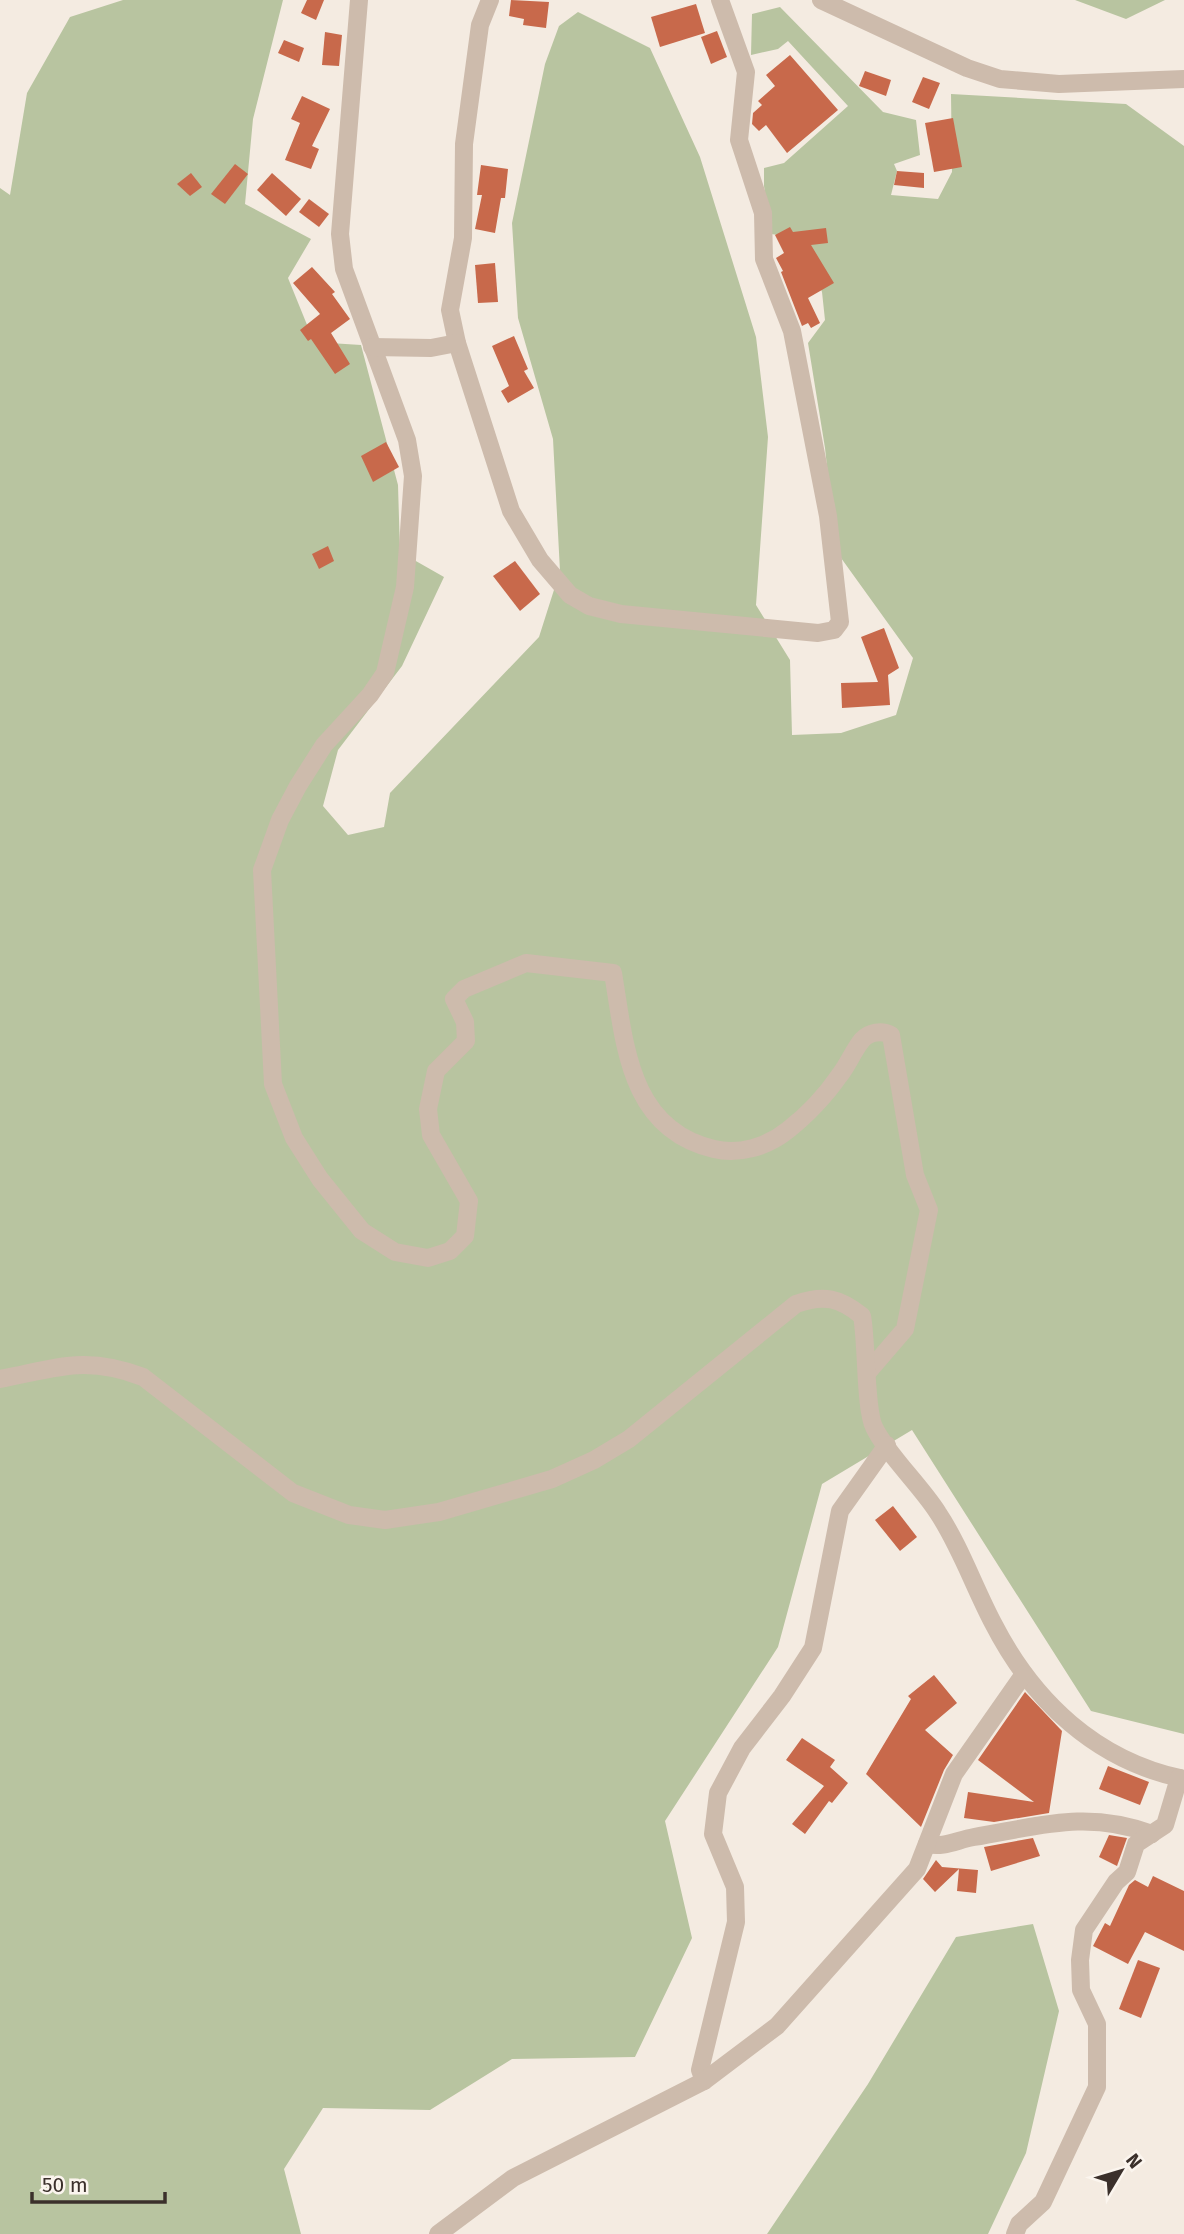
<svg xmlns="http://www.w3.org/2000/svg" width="1184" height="2234" font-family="'Fira Sans',sans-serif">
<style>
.green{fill:#b8c4a0}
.building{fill:#c8694b}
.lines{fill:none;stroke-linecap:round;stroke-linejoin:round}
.minor{stroke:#cdbbac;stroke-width:18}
</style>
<rect width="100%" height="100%" fill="#f4ebe1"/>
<g class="green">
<polygon points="123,0 283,0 253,119 245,204 311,239 288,278 314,342 361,345 398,485 400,552 444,577 402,666 338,750 323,806 348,835 384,827 390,793 539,637 560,571 553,439 518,318 512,223 545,64 559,26 578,12 650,48 700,157 756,337 768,437 756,605 790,660 792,735 841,733 896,715 913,658 836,551 825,448 808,343 825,320 822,292 800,238 771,234 764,186 764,168 784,163 848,106 788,41 778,49 751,55 752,14 780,7 883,112 916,120 920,155 894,164 897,171 891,195 938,199 952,172 951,94 1126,104 1184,146 1184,1734 1091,1711 912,1430 822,1484 778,1647 665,1821 692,1938 635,2057 512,2059 430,2110 323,2108 284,2169 301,2234 0,2234 0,188 10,195 27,93 70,17"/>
<polygon points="1075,0 1165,0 1126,19"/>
<polygon points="1033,1924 1059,2011 1026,2153 988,2234 767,2234 868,2084 956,1937"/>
</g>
<g class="building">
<polygon points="307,0 324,0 316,20 301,13"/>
<polygon points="511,0 549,2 546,28 523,25 524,19 509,16"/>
<polygon points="696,4 705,33 660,47 651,17"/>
<polygon points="717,31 727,57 711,64 701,37"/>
<polygon points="325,32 342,35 339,66 322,65"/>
<polygon points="284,40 304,48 299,62 278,53"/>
<polygon points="790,55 838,110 787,153 766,125 759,131 752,124 753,113 762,105 758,101 775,86 766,75"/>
<polygon points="865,71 891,80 886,96 859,86"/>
<polygon points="923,77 940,83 929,109 912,102"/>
<polygon points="302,96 330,109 312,146 319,149 311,169 285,160 300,123 291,119"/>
<polygon points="953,118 962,167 934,172 925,123"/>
<polygon points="235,164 248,174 225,204 211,194"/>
<polygon points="481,165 508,169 505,198 501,198 495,233 475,229 482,195 477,195"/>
<polygon points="897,171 924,173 924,188 894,185"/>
<polygon points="191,173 202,187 190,196 177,184"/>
<polygon points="272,173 301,199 286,216 257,190"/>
<polygon points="309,199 329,214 319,227 299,212"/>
<polygon points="790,227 793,232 826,228 828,243 811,245 834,283 808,298 820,323 811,328 808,323 802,326 781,272 783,271 776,258 784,253 775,235"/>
<polygon points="495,263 498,302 478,303 475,265"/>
<polygon points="312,267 335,292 332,294 350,319 331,333 350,364 335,374 311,339 308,341 300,330 320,314 293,283"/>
<polygon points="514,336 528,369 524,371 534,388 508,403 501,391 509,386 492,346"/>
<polygon points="386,442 399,467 373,482 361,456"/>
<polygon points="328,546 334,561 319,569 312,554"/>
<polygon points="515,561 540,594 520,611 493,576"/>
<polygon points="884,628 899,668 888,675 890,705 842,708 841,683 878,682 861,637"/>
<polygon points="893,1506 917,1537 900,1551 875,1520"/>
<polygon points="934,1675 957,1703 925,1730 953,1755 944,1770 921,1827 866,1774 911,1699 908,1696"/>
<polygon points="1025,1692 1062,1731 1049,1813 994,1822 964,1818 968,1792 1034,1802 978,1760"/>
<polygon points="802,1738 835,1760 830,1767 848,1783 832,1803 829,1801 805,1834 792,1824 824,1786 786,1760"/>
<polygon points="1108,1766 1149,1782 1140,1805 1099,1789"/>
<polygon points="1109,1835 1127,1838 1117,1866 1099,1857"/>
<polygon points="1033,1838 1040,1856 991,1871 984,1847"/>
<polygon points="936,1860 942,1867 978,1870 976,1893 957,1891 959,1869 935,1892 923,1879"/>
<polygon points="1153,1876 1184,1891 1184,1951 1145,1932 1128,1964 1093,1946 1105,1923 1110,1926 1129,1885 1135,1880 1148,1887"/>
<polygon points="1138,1960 1160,1968 1141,2018 1119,2009"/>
</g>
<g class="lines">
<g class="minor">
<path d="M359,0L340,234L344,269L407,440L413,476L405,587L385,673L370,695L324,745L298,786L280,820L262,870L273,1084L294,1138L320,1179L362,1231L395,1252L428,1258L450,1251L465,1236L469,1201L431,1135L428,1109L436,1071L466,1041L465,1022L454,999L464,989L526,963L613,973C625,1045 629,1129 714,1149C739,1155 767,1147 788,1130C806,1116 826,1095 839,1076C848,1065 853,1051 862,1040C869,1032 882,1030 891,1035L915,1175L929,1210L905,1329L868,1372"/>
<polyline points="490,0 480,25 464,144 463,238 450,310 457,343 511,511 540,560 570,595 589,606 621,614 818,633 834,630 840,622 828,516 792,331 764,259 763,213 739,140 746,72 720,0"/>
<polyline points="821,0 967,68 1000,79 1059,84 1184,79"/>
<polyline points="372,347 431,348 457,343"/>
<path d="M0,1379C58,1368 85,1355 143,1377L293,1493L349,1515L385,1520L439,1512L552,1479L594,1460L629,1439L796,1304C824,1294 840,1298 862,1316C867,1342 865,1409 874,1427C886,1453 922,1487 938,1513C960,1546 974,1587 993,1623C1033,1701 1096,1761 1184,1779"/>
<path d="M927,1844C944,1848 957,1840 974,1837C1040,1826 1087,1810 1152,1834"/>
<polyline points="704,2081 700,2070 736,1922 735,1887 713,1834 718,1793 742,1748 782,1696 813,1648 840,1511 887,1445"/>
<polyline points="438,2234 513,2178 704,2081 777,2026 917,1869 954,1774 1024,1674"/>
<polyline points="1015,2234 1019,2224 1043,2202 1097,2087 1097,2024 1081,1990 1080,1960 1084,1930 1116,1882 1127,1872 1136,1844 1165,1825 1179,1778"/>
</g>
</g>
<g transform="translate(1121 2171) rotate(52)" stroke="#fbf5ee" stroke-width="5" paint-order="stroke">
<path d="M0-5L12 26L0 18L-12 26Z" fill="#3b302b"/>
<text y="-10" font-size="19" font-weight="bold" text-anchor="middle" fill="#3b302b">N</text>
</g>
<path d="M32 2192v10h133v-10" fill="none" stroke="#3b302b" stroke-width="3.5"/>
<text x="42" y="2192" font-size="21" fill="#3b302b" stroke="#fbf5ee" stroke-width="5" paint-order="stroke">50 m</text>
</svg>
